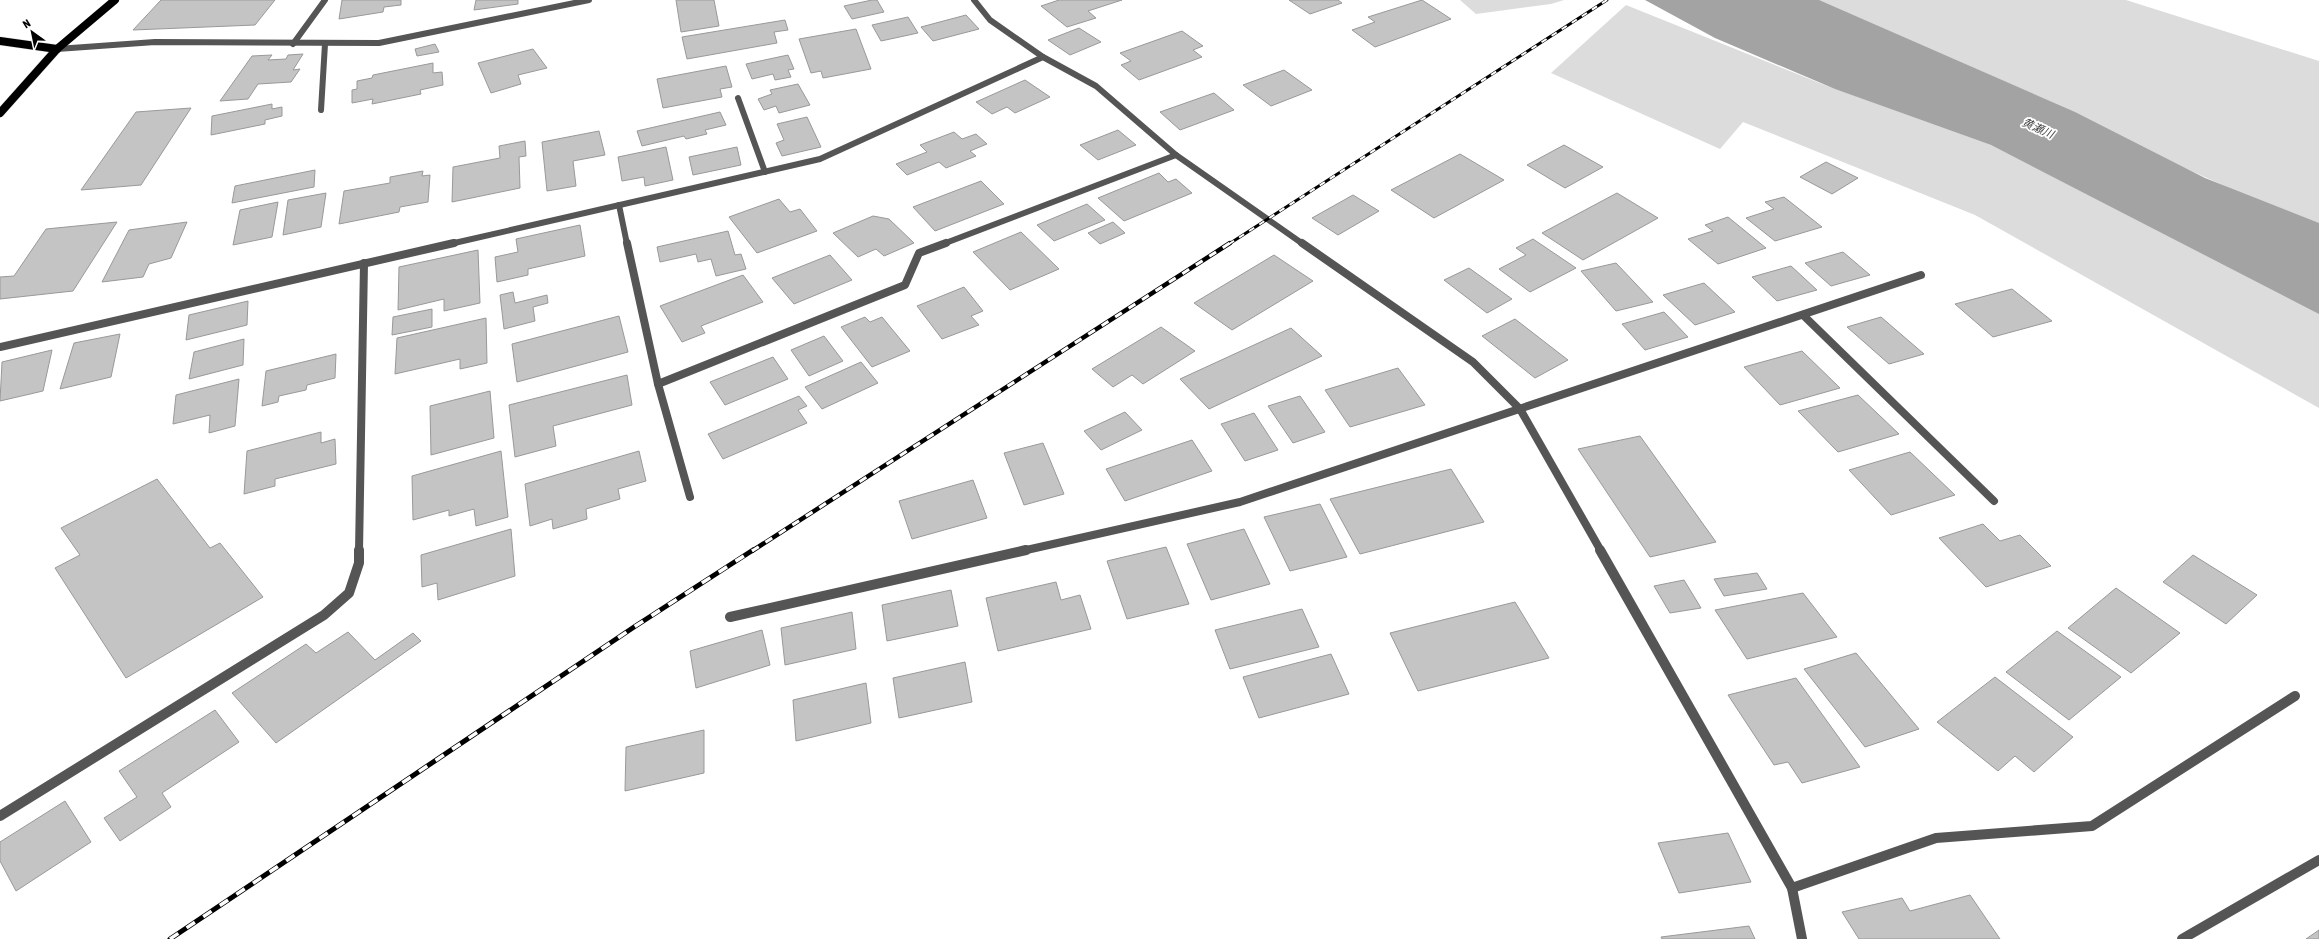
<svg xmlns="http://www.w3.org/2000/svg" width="2319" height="939" font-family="'Asap Condensed','Noto Sans JP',sans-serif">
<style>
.green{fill:#dcdcdc}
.water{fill:#a3a3a3}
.building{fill:#c4c4c4;stroke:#999}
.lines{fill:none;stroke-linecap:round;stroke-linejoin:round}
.primary-casing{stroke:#dbdbdb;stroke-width:8}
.trunk-casing{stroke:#dbdbdb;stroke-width:9}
.minor-far2{stroke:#555;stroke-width:6}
.minor-far1{stroke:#555;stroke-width:8}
.minor{stroke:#555;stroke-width:10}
.primary{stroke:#000;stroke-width:8}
.trunk{stroke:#000;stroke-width:8}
.rail-far2-casing{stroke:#000;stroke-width:3}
.rail-far1-casing{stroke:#000;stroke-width:4.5}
.rail-casing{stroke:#000;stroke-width:5}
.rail-far2{stroke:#fff;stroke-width:2;stroke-dasharray:6;stroke-linecap:butt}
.rail-far1{stroke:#fff;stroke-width:3;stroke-dasharray:8;stroke-linecap:butt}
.rail{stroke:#fff;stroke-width:3.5;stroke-dasharray:10;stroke-linecap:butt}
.labels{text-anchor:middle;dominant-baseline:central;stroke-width:3.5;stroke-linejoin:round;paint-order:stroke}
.far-water-label{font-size:11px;font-style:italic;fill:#444;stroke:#fff}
</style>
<rect width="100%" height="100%" fill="#fff"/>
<g class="green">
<polygon points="1460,0 1564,0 1551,4 1476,14"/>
<polygon points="1809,0 2126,0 2319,61 2319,228"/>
<polygon points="1626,5 1822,84 1991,145 2319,312 2319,408 1975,215 1743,122 1720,149 1551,73"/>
</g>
<polygon class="water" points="1645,0 1819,0 2075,112 2205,178 2319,223 2319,314 1991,145 1835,89 1715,38"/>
<g class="building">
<polygon points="161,0 275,0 255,25 133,30"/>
<polygon points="342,0 401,0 401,5 384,7 383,12 339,19"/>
<polygon points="476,0 518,0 518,4 474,10"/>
<polygon points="676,0 714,0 719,26 681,32"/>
<polygon points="872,0 877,0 884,12 852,19 844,6"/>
<polygon points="1059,0 1122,0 1088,11 1096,18 1067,27 1041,6"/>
<polygon points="1289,0 1338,0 1342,3 1310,14"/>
<polygon points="1422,0 1451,19 1375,47 1352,30 1375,22 1368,17"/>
<polygon points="966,15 979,29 933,41 921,27"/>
<polygon points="908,17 918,33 881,41 872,25"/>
<polygon points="785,20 788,30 774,32 777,43 687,59 682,37"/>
<polygon points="1079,28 1101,42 1070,55 1048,40"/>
<polygon points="856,29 871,69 823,78 821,71 811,73 799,39"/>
<polygon points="1182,31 1203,46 1193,50 1202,57 1139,80 1121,65 1131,61 1120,53"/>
<polygon points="435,44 439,52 417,56 415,49"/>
<polygon points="533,49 547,68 518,75 521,84 491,93 478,63"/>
<polygon points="303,54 293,70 300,69 291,82 258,84 248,99 220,101 252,56 272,55 268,60 286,59 288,55"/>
<polygon points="788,55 794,69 788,70 791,77 775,80 773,74 752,79 746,64"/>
<polygon points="433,63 433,73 442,72 443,85 420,90 421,94 372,104 373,99 352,103 352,90 357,89 357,81 372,78 373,75"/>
<polygon points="726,66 732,87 720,89 722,97 663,108 657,79"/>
<polygon points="1284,70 1312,90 1271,106 1243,85"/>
<polygon points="1025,80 1050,97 1015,113 1007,107 992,114 976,102"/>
<polygon points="798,84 810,105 779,113 776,106 764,110 758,99 772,94 770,90"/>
<polygon points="1214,93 1234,110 1180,130 1160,112"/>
<polygon points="272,104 272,109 282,107 282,116 265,120 265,124 211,135 212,116"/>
<polygon points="191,108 141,185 81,190 136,112"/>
<polygon points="720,112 726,125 705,130 707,134 686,139 684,136 642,146 637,131"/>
<polygon points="807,117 821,147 782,156 776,143 784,140 777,124"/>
<polygon points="1118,130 1136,145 1098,160 1080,145"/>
<polygon points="599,131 605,155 573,161 576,186 547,191 542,142"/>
<polygon points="954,132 962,139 976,134 987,144 970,151 976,156 946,168 939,162 907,175 896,164 927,152 920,145"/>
<polygon points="525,141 526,156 519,157 520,188 452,202 453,167 500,158 499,146"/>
<polygon points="1564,145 1603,167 1565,188 1527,165"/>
<polygon points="666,147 673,180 645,186 644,177 622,181 618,157"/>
<polygon points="737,147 741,165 693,175 689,157"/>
<polygon points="1460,154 1504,180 1434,218 1391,190"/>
<polygon points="1826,162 1858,178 1832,194 1800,177"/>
<polygon points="315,170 314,187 232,203 235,186"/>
<polygon points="423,171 422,176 430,175 428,202 400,207 399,212 339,224 344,191 390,183 390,177"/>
<polygon points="1159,173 1168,182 1176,179 1192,193 1124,221 1098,198"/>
<polygon points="981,181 1004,204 935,231 913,207"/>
<polygon points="326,193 321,227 283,235 288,200"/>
<polygon points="1617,193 1658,218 1583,260 1542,233"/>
<polygon points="1353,195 1379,211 1338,235 1312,218"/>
<polygon points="1784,197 1822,227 1775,241 1746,218 1774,209 1765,202"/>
<polygon points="779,199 790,212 800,209 817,231 757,253 729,217"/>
<polygon points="278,202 272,237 233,245 240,210"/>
<polygon points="1087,204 1105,220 1054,241 1037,225"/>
<polygon points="873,216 889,219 914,243 884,256 876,249 858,257 833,233"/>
<polygon points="1728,217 1766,248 1718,264 1688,239 1713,231 1705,225"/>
<polygon points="117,222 73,291 0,299 0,277 14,276 46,229"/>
<polygon points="187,222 171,258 149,264 143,277 102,282 129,230"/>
<polygon points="1113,222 1125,233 1100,244 1088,233"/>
<polygon points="580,225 585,256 528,269 528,275 497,282 495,257 518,252 516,239"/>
<polygon points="728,231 735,255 741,254 746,269 716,276 711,259 698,262 696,254 660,262 657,247"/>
<polygon points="1021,232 1059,269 1010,290 973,252"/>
<polygon points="1533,239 1576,268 1530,292 1499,269 1526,255 1516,248"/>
<polygon points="478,250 480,303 444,311 444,299 398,310 399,267"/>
<polygon points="1843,252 1870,275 1831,286 1805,263"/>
<polygon points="830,255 852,280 794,304 772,278"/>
<polygon points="1274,255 1313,281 1232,330 1194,303"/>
<polygon points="1616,263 1653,302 1616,311 1581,271"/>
<polygon points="1791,266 1817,290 1777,301 1752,277"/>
<polygon points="1469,268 1512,299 1487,313 1444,280"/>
<polygon points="743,275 763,302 701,326 705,333 682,342 660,306"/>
<polygon points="1704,283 1735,312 1695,325 1663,295"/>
<polygon points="964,287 983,311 971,316 979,325 942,339 917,306"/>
<polygon points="2012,289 2052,321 1993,337 1955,304"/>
<polygon points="513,292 515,303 547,295 548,303 533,307 535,321 504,329 500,295"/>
<polygon points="248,301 247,325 186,340 189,315"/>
<polygon points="432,309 432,327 392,335 393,317"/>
<polygon points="1664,312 1688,337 1645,350 1622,324"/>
<polygon points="619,316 628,352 517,382 512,344"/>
<polygon points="865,317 870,322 882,317 910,351 872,367 841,327"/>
<polygon points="1881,317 1924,354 1889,364 1847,327"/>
<polygon points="486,318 487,363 460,369 460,359 395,374 397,338"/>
<polygon points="1515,319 1568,360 1535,378 1482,336"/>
<polygon points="1161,327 1195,351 1143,384 1132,375 1113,387 1092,369"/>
<polygon points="1291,328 1322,356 1209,409 1180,379"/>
<polygon points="120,334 111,377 60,389 74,343"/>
<polygon points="824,336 843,361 809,376 791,350"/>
<polygon points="244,339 243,365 189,379 194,352"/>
<polygon points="52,350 43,391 0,401 2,362"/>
<polygon points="1802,351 1840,388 1780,405 1744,367"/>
<polygon points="336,354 335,378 307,385 306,390 279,396 278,402 262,406 266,371"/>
<polygon points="773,357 788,379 725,405 710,382"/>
<polygon points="861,362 878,383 822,409 805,387"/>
<polygon points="1398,368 1425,405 1350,427 1325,390"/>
<polygon points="627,375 632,405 553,426 556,446 515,457 509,405"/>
<polygon points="239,379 235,426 209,433 210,415 173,424 176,395"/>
<polygon points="490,391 494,438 431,455 430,406"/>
<polygon points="1858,395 1899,434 1838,452 1798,411"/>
<polygon points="799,396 807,406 798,410 807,423 723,459 708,434"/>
<polygon points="1300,396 1325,432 1293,443 1268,406"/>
<polygon points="1125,412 1142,430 1101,450 1084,431"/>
<polygon points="1254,413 1278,450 1245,461 1221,424"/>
<polygon points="321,432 321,443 335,439 336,464 275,479 275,486 244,494 247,451"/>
<polygon points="1640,436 1716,542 1650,557 1578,449"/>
<polygon points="1192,440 1212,471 1125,501 1106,469"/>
<polygon points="1043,443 1064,494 1024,505 1004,453"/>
<polygon points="501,451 508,517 476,526 474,509 449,516 449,510 413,520 412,476"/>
<polygon points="639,451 646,481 618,489 620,499 586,509 587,519 553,529 552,519 530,526 525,484"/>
<polygon points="1910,452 1955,495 1891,515 1849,470"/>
<polygon points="1451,469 1484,522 1360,554 1330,499"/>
<polygon points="157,479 210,548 220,543 263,597 126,678 55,568 80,555 61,528"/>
<polygon points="973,480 987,518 912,539 899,501"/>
<polygon points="1320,504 1347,557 1290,571 1264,517"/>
<polygon points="1983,524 2000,541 2020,535 2051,566 1986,587 1939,538"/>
<polygon points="511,529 515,576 438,600 437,583 422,587 421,555"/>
<polygon points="1244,529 1270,584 1211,600 1187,544"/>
<polygon points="1166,547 1189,604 1127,619 1107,561"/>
<polygon points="2193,555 2257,595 2226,624 2163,582"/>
<polygon points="1757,573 1767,589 1724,596 1714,579"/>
<polygon points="1684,580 1701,608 1670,613 1654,586"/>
<polygon points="1056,582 1061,600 1080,595 1091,629 998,651 986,598"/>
<polygon points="2116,588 2180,633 2131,673 2068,628"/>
<polygon points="951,590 958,626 887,641 882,605"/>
<polygon points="1803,593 1837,637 1747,659 1715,610"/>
<polygon points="1515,602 1549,658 1418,691 1390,633"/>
<polygon points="1302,609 1319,647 1230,669 1215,630"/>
<polygon points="852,612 856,649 785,665 781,628"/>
<polygon points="762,630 770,665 696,688 690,651"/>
<polygon points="2057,631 2121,677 2069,720 2006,672"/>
<polygon points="348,632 375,660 413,633 421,641 276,743 232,693 306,644 316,653"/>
<polygon points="1856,653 1919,729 1865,747 1804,669"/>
<polygon points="1331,654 1349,694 1259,718 1243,677"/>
<polygon points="965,662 972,702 899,718 893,678"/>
<polygon points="1995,677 2073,737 2034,772 2015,756 1998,771 1937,722"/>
<polygon points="1796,678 1860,767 1802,783 1788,762 1774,765 1728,695"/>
<polygon points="866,683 871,723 796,741 793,700"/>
<polygon points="215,710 239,742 162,793 171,807 120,841 104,818 137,797 119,771"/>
<polygon points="704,730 704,773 625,791 626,747"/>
<polygon points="65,801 91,842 16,891 0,861 0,842"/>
<polygon points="1728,833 1751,882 1679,893 1658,843"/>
<polygon points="1970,895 2000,939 1859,939 1842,912 1902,898 1910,911"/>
<polygon points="1749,926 1755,939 1662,939 1661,937"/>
<polygon points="2319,930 2319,939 2306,939"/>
</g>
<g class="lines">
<g class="primary-casing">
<polyline id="primary" points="57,49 115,0"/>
</g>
<g class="trunk-casing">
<g id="trunk">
<polyline points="0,41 57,49"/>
<polyline points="0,113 57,49"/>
</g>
</g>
<g class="minor-far2">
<polyline points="974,0 990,20 1043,57 1096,86 1176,155 1303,244"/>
<polyline points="293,44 325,0"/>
<polyline points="57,49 155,42 379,43 589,0"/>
<polyline points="738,98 765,172"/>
<polyline points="321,110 325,44"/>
<polyline points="619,205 627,244"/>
<polyline points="450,244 820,159 1043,57"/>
<polyline points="943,244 1176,155"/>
</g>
<g class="minor-far1">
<polyline points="627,243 658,384 690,497"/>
<polyline points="1302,243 1473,362 1520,409 1601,551"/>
<polyline points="1803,315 1994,501"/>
<polyline points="0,347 454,243"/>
<polyline points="658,384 905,285 919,253 946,243"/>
<polyline points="359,551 364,263"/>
<polyline points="1022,551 1240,502 1921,275"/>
</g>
<g class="minor">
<polyline points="1600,550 1792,888 1802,939"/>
<polyline points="730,617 1026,550"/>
<polyline points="0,816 324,615 349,593 359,563 359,550"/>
<polyline points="1792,888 1936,838 2092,826 2295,696"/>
<polyline points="2182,939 2319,860"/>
</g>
<use href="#primary" class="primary"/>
<use href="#trunk" class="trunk"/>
<g class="rail-far2-casing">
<polyline id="rail-far2" points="1229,244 1607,0"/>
</g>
<g class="rail-far1-casing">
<polyline id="rail-far1" points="752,551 1230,243"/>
</g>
<g class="rail-casing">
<polyline id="rail" points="170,939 634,627 753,550"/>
</g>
<use href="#rail-far2" class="rail-far2"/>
<use href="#rail-far1" class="rail-far1"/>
<use href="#rail" class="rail"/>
</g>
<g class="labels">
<g class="far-water-label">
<text transform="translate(2038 128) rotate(24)">黄瀬川</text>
</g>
</g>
<g transform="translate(32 32) rotate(327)" stroke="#ffffff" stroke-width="3" paint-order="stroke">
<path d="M0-3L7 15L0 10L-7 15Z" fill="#000000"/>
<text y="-6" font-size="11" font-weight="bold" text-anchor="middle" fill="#000000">N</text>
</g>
</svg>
